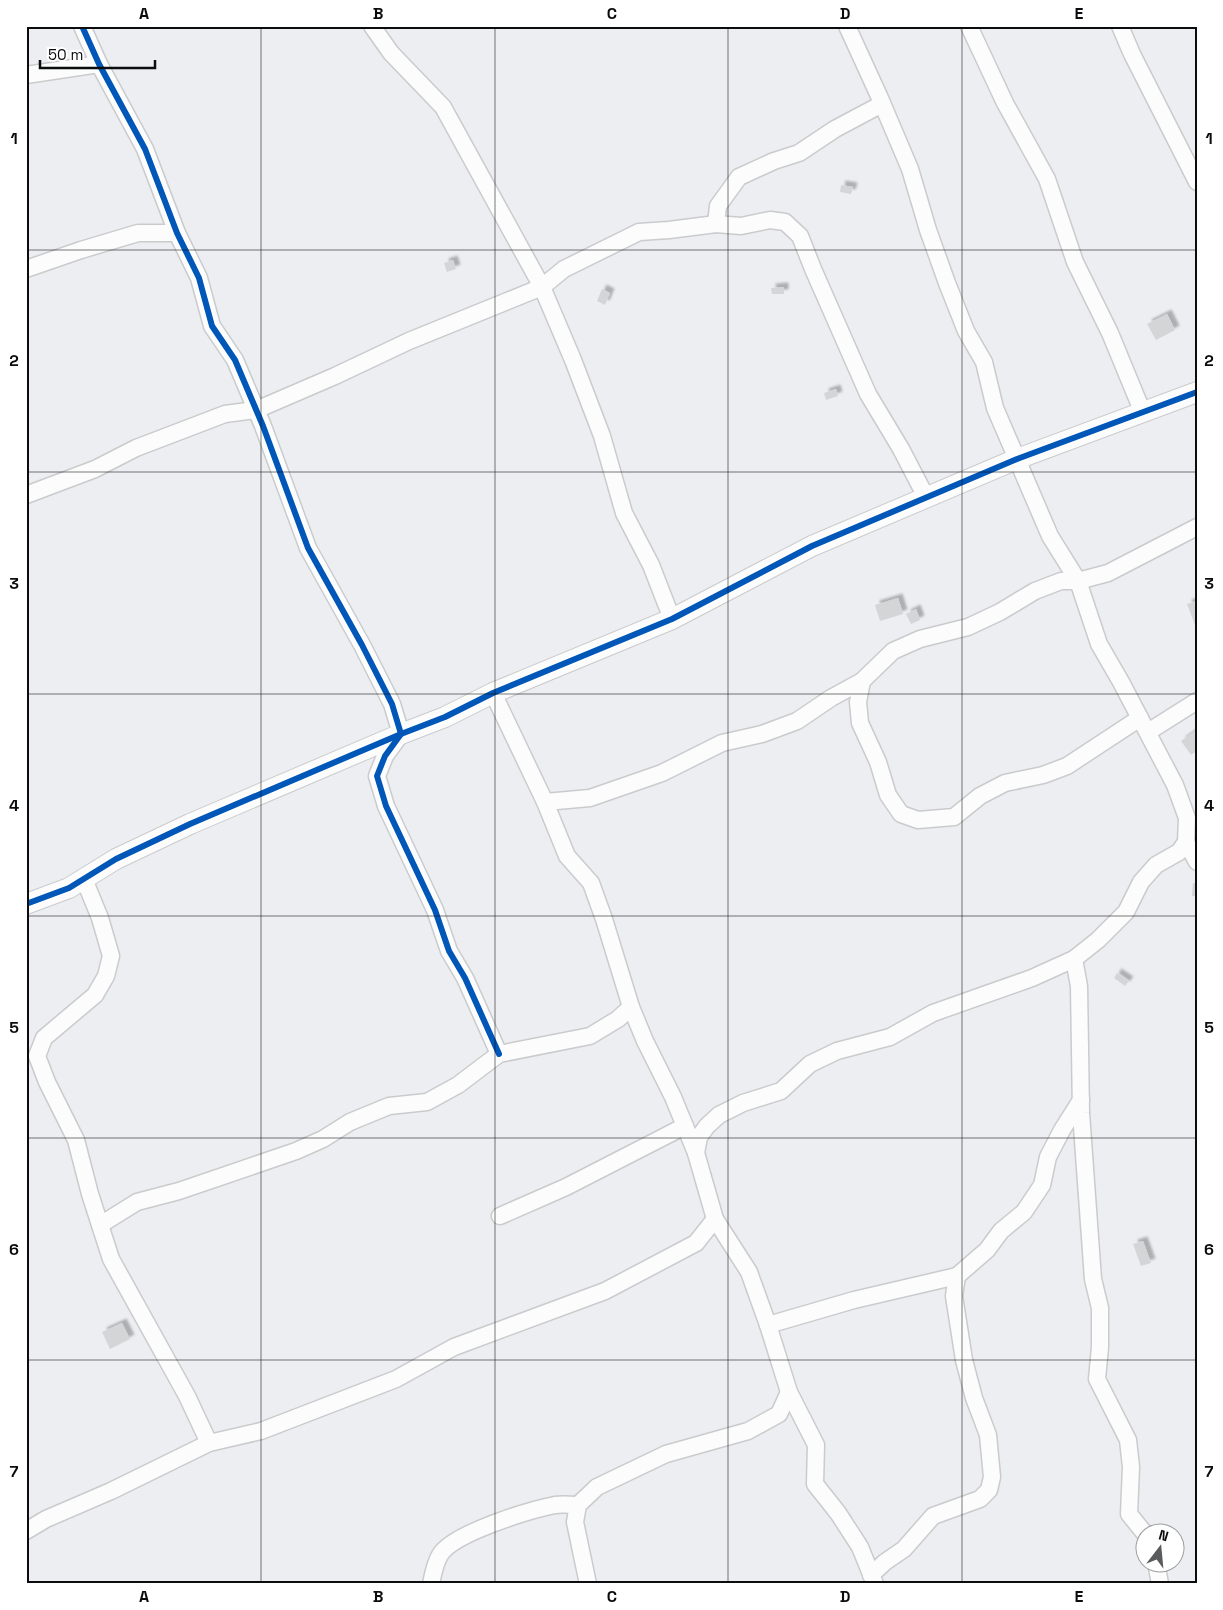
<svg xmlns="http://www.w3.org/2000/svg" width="1223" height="1610" font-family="'Space Grotesk',sans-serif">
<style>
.building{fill:#d4d5d7;filter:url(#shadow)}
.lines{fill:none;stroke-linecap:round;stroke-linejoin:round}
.minor-casing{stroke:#cacbcd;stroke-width:19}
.tertiary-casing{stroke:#cacbcd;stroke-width:22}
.minor{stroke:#fcfcfd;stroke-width:16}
.tertiary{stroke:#fcfcfd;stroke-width:20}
.cycleway-casing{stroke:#fff;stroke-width:9}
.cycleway{stroke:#0057b8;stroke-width:6}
.grid{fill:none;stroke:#0b0c0e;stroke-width:1;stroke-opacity:0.55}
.neatline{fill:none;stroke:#0b0c0e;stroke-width:2}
.grid-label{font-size:16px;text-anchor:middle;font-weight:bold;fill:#0b0c0e}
</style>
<defs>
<filter id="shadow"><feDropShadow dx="4.5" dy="-4.5" stdDeviation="1" flood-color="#0004"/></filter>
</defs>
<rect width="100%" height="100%" fill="#edeef1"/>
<g class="building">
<polygon points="841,185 853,187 851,194 840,192"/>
<polygon points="453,260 456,269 447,272 444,263"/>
<polygon points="784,287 784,294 772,294 771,288"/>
<polygon points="602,289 610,293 605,305 597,301"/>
<polygon points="1167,314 1175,330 1156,340 1147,324"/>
<polygon points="836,389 838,396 826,400 824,393"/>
<polygon points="898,598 903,614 880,621 875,605"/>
<polygon points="1197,601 1197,624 1195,625 1187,604"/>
<polygon points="916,609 920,620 911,624 906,614"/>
<polygon points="1197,730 1197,751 1191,755 1181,741"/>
<polygon points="1193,883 1197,884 1197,896 1192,896"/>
<polygon points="1117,973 1129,981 1125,986 1114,978"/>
<polygon points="1143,1241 1151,1263 1141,1266 1133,1244"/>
<polygon points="122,1323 130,1339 110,1349 102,1332"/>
</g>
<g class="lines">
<g class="minor-casing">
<g id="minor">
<polyline points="82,26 99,64 145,149 177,233 199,278 212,326 235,360 263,426 308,548 362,645 392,704 401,734 385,756 377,776 386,806 435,910 449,951 465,978 499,1054"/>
<polyline points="372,26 391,53 443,107 542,287 573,360 602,436 624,513 651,565 672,619"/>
<polyline points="847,26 879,96 910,169 928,230 947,283 966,331 984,362 995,408 1050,536 1078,581 1099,644 1121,682 1175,785 1187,818 1186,842 1197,862"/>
<polyline points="969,26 1005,103 1047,179 1075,262 1110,333 1143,413"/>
<polyline points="1120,26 1132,54 1197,182"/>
<polyline points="26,75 99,64"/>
<polyline points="716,224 718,206 739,177 774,161 799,153 835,129 882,104"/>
<polyline points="26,269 81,250 138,233 177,233"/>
<polyline points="26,495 95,469 136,448 225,414 256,410 335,376 409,341 542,287 564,269 639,232 669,230 716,224 741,226 770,220 785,222 800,236 813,269 868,394 901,449 926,497"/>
<polyline points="862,681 858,702 860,723 878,762 888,795 901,814 918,820 954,817 980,796 1005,783 1043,775 1067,766 1140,718"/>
<polyline points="493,693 545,802 567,856 591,883 604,919 631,1007 645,1041 673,1097 696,1153 715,1219 749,1272 768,1325 789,1392 816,1445 815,1484 838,1513 860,1547 875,1584"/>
<polyline points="1148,732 1197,701"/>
<polyline points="545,802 590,798 662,773 722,743 762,734 797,721 831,698 862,681 893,651 920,639 968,627 1000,612 1035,591 1061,581 1078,581 1108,573 1197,527"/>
<polyline points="84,879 100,918 111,956 106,976 95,995 44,1038 37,1056 47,1082 76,1140 90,1194 111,1259 187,1396 209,1443"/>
<polyline points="1074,959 1079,986 1081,1113 1093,1279 1100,1308 1100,1347 1097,1379 1128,1440 1131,1467 1129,1514 1146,1535"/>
<polyline points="696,1153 699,1137 707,1126 719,1115 743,1103 781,1091 810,1064 837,1051 890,1037 933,1013 1032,978 1074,959 1098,940 1126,912 1141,882 1156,865 1179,852 1186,842"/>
<polyline points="500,1216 566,1187 685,1126"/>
<polyline points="100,1225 137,1202 179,1191 296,1151 323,1139 350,1122 389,1106 427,1102 458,1085 499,1054 590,1036 618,1019 631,1007"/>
<polyline points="768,1325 854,1300 957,1276"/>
<polyline points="26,1531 46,1519 111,1491 209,1443 261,1431 396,1379 454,1347 605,1291 696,1243 715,1219"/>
<polyline points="1156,1562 1160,1584"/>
<polyline points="871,1575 885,1562 904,1549 933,1516 980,1499 989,1490 992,1477 988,1435 974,1398 964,1360 954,1296 957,1276 987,1250 1001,1231 1024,1212 1042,1185 1048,1157 1062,1130 1081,1100"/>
<path d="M431,1584C433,1574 435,1563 440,1555C453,1533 530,1510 555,1505C562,1504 571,1505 578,1505"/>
<polyline points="588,1584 575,1522 578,1505 597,1487 666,1454 748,1431 779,1414 789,1392"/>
</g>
</g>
<g class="tertiary-casing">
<polyline id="tertiary" points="26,904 69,888 116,859 190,824 401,734 445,717 493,693 672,619 812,546 1017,459 1197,392"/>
</g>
<use href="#minor" class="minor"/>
<use href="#tertiary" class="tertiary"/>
<g class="cycleway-casing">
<g id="cycleway">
<polyline points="82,26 99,64 145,149 177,233 199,278 212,326 235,360 263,426 308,548 362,645 392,704 401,734 385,756 377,776 386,806 435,910 449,951 465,978 499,1054"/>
<polyline points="26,904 69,888 116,859 190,824 401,734 445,717 493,693 672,619 812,546 1017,459 1197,392"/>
</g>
</g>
<use href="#cycleway" class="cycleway"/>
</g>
<path class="grid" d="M261,26V1584M495,26V1584M728,26V1584M962,26V1584M26,250H1197M26,472H1197M26,694H1197M26,916H1197M26,1138H1197M26,1360H1197"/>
<rect width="1223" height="1610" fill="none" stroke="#ffffff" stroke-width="55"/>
<g transform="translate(1160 1548) rotate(16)"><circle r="24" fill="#ffffff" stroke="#9d9e9f"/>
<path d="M0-4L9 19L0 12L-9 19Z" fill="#5a5b5d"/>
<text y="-8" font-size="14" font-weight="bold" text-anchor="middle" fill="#0b0c0e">N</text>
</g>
<path d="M40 60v8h115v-8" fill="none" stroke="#0b0c0e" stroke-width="2.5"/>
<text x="48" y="60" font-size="15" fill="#0b0c0e" stroke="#ffffff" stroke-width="4" paint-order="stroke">50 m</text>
<rect x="28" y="28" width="1168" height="1554" class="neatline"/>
<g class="grid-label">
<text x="144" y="19">A</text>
<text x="378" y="19">B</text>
<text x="612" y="19">C</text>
<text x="845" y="19">D</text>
<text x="1079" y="19">E</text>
<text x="14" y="144">1</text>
<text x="1209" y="144">1</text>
<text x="14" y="366">2</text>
<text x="1209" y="366">2</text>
<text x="14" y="589">3</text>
<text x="1209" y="589">3</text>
<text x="14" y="811">4</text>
<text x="1209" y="811">4</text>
<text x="14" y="1033">5</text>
<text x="1209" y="1033">5</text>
<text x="14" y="1255">6</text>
<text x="1209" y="1255">6</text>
<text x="14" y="1477">7</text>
<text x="1209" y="1477">7</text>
<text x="144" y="1602">A</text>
<text x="378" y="1602">B</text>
<text x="612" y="1602">C</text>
<text x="845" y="1602">D</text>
<text x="1079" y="1602">E</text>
</g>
</svg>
